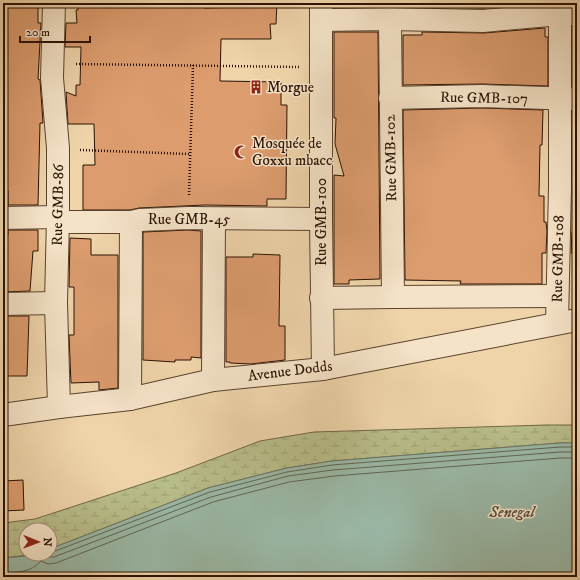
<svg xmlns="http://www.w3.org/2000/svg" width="580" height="580" font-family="'IM FELL DW Pica',serif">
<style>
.wetland{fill:url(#wetland-marsh);stroke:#716846}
.water{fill:#9ab8a6;stroke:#6d7665}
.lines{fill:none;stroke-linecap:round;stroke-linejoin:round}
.shore{stroke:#626554;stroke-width:1}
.building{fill:#dc9c6e;stroke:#2a1203}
.minor-casing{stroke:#5b422d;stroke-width:24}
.path{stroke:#2a1203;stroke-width:2.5;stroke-dasharray:1 2;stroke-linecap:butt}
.minor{stroke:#f5e3c8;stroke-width:22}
.labels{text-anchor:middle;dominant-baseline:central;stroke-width:3;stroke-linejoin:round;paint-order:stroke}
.poi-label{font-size:15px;fill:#2a1203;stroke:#f5e3c8;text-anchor:start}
.street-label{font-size:15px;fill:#2a1203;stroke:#f5e3c8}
.water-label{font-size:16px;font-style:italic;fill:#514c3c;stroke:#f5e3c8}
</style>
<defs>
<pattern id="wetland-marsh" width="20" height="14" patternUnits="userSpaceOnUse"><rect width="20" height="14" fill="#b8bd8a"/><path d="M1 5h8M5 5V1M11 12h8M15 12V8" fill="none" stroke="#9ea175"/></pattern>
</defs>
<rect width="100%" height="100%" fill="#efd4aa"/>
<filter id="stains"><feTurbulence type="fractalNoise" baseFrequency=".005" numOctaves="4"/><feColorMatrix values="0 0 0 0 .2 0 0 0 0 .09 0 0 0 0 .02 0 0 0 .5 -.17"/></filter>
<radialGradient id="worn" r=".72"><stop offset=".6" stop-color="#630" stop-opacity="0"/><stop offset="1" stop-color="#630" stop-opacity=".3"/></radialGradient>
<polygon class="wetland" points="547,425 577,425 577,443 560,443 332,461 287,468 208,488 50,549 50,530 26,530 26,554 38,554 3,558 3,523 35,519 176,473 260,441 314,432"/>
<polygon class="water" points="560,443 577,443 577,577 3,577 3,558 50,554 50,549 208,488 287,468 332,461"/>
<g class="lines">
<g class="shore">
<polyline points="50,553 210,492 287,472 332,465 560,447 577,447"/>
<polyline points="43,554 48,557 54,557 211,497 288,476 333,470 560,452 577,452"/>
<path d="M3,573C18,572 30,573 41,561L48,564L56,563L213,502L289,482L334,476L560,458H577"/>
</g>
</g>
<g class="building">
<polygon points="3,3 38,3 38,23 41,23 38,79 40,80 43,123 40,123 38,205 8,205 8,191 3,191 3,73 4,73 5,36 3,36"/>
<polygon points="102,3 204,3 204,8 246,7 247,3 277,3 276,24 270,24 271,39 221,39 220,81 281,82 281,105 287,105 286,199 267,199 267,206 205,205 139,208 130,210 83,210 83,165 95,165 94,124 68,124 66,92 76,96 76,85 80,85 81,47 65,47 66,23 77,23 76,10 78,10 78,6 82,7 82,5 102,5"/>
<rect x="336" y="3" width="45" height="4"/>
<polygon points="423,3 543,3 483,8 423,7"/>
<polygon points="545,28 545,37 548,37 548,86 482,84 403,85 403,35 422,35 422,32 484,33"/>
<polygon points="334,32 378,32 380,279 349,280 349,284 334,284 334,175 344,176 335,144 336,118 334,118"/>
<rect x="572" y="36" width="5" height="50"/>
<polygon points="482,108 543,110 542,145 540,145 539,196 544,196 544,222 546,222 547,231 546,253 542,253 542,284 460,284 461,281 405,280 403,110"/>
<polygon points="8,230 38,230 38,251 33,251 30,291 3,292 3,235 8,235"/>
<polygon points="188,230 201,231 201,358 191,357 191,360 175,360 175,362 143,360 143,232"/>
<polygon points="572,232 577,232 577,254 571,253"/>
<polygon points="70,238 91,239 91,255 118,255 118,388 99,390 99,382 71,383 69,335 74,335 74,287 69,287"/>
<polygon points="253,254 280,255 279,326 285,326 285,360 251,364 230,363 230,362 226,362 226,257 253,257"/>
<polygon points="3,316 29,316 27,376 3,376"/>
<polygon points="23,480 24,510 3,511 3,481"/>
</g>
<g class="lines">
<g class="minor-casing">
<g id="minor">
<polyline points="54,3 52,78 58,148 58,217 56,303 59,407"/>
<polyline points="321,3 321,219 323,369"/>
<polyline points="390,19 393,297"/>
<polyline points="321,20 390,19 483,21 560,14 577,14"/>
<polyline points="390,98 482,96 577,99"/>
<polyline points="3,218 58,217"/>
<polyline points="58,222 131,222 140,220 188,218 321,219"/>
<polyline points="321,298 393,297 557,296"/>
<polyline points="3,304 56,303"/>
<polyline points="557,323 560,187 560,3"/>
<polyline points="213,380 214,219"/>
<polyline points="130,399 131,222"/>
<polyline points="3,415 59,407 130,399 213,380 323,369 577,320"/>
</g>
</g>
<g class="path">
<polyline points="76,64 299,67"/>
<polyline points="80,150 190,154"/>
<polyline points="189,195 193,65"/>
</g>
<use href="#minor" class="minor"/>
</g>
<defs>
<g id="building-bare" transform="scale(1.08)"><path d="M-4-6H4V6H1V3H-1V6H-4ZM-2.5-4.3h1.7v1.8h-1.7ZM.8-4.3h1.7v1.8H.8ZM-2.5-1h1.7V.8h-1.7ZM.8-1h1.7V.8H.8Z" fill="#8f2418" stroke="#f5e3c8" stroke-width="2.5" paint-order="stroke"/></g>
<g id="mosque-bare" transform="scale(1.08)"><path d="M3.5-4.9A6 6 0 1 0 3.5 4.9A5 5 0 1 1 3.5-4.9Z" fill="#8f2418" stroke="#f5e3c8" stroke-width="2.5" paint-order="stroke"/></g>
</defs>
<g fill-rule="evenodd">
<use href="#building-bare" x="256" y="87"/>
<use href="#mosque-bare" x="241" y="152"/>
</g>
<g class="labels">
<g class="poi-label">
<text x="267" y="87">Morgue</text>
<text x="252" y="143">Mosquée de<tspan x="252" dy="17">Goxxu mbacc</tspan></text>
</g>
<g class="street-label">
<text transform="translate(484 98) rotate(1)">Rue GMB-107</text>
<text transform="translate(391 158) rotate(-91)">Rue GMB-102</text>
<text transform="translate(58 205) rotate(-89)">Rue GMB-86</text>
<text x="189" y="219">Rue GMB-45</text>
<text transform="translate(321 222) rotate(-90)">Rue GMB-100</text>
<text transform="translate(558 259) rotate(-89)">Rue GMB-108</text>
<text transform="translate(290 371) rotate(-7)">Avenue Dodds</text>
</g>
<g class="water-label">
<text x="512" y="512">Senegal</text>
</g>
</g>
<rect width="580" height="580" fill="none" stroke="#efd4aa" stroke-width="16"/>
<rect x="4" y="4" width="572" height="572" fill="none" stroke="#2a1203" stroke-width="2"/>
<rect x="8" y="8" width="564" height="564" fill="none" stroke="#2a1203"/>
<g transform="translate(38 542) rotate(91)"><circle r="19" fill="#f5e3c8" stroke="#a48f79"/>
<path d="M0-3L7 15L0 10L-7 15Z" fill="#8f2418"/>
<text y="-6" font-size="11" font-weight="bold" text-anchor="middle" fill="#2a1203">N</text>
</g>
<path d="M20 36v6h70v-6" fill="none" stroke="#2a1203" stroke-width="2"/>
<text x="26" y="36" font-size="12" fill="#2a1203" stroke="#f5e3c8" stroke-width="3" paint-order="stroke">20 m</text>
<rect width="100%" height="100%" filter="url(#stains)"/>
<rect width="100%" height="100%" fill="url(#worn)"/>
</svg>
